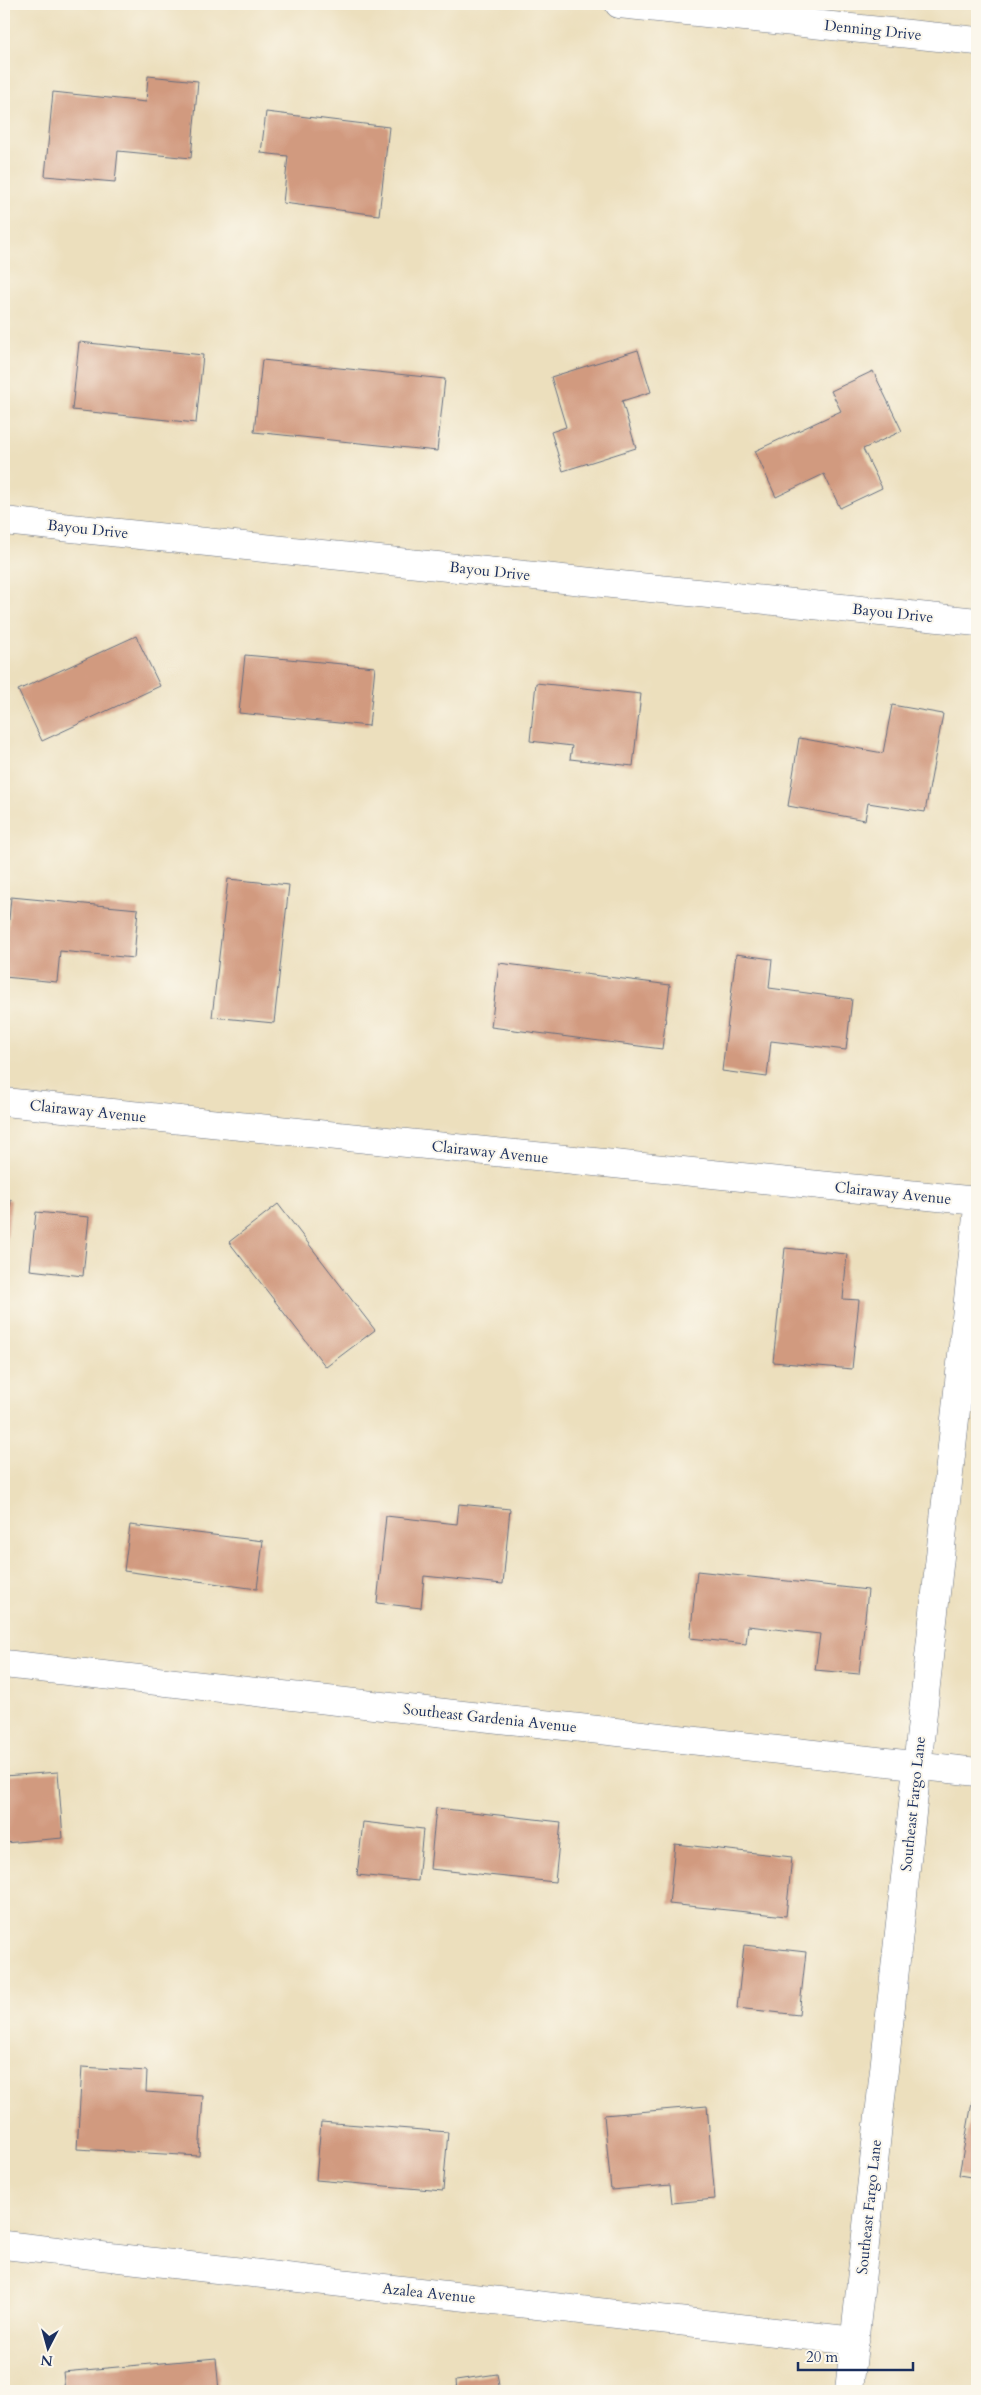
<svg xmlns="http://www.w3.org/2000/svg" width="981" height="2395" font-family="Cardo,serif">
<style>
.building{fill:#d19a7f}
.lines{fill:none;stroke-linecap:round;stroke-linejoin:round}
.minor-casing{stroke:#646d7f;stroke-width:29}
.minor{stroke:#fff;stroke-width:28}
.labels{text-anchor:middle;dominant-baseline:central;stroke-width:4;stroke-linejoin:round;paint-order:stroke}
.street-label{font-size:15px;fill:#1b2f5e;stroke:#fbf7ec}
</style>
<rect width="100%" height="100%" fill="#fbf7ec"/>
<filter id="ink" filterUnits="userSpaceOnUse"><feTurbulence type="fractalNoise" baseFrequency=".02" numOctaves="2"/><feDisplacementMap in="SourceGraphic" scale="10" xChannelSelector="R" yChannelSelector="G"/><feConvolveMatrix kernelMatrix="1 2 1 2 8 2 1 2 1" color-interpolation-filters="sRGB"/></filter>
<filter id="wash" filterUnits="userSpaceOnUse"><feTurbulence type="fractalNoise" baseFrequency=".0096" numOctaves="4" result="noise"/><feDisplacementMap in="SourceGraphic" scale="20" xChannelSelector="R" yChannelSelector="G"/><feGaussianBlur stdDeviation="1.12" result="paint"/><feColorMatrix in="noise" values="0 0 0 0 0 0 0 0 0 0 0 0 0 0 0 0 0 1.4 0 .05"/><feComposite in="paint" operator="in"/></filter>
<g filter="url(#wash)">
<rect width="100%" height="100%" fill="#ecdfbd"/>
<g id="blocks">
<g class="building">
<polygon points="148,76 198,81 191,158 118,151 115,182 45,176 53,92 146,102"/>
<polygon points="266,112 389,127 379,215 283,203 288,156 261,153"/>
<polygon points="79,342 203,355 196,423 72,410"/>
<polygon points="638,350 651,392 622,401 636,448 563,471 551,432 566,427 551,377"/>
<polygon points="262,360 445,379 437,451 254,432"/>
<polygon points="873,371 902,431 863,449 882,488 840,508 824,474 776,497 755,451 841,411 831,391"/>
<polygon points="136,636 160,686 42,741 18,690"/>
<polygon points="245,655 375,667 369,726 239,713"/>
<polygon points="536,683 641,694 633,766 570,759 572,746 530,741"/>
<polygon points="892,705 943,714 925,812 868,803 865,820 788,806 799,738 883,753"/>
<polygon points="228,879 289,885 274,1023 212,1017"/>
<polygon points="11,897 138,909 134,958 60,951 57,982 4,977"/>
<polygon points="736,954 772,959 769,988 852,999 846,1050 771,1041 767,1077 722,1071"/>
<polygon points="499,963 670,985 662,1049 491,1027"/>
<polygon points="4,1199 11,1200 5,1258 4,1258"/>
<polygon points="278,1204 375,1330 326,1367 229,1242"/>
<polygon points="36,1212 89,1217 83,1276 30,1270"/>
<polygon points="785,1248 847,1254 843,1299 859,1300 852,1369 773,1362"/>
<polygon points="459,1504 510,1509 503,1584 424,1576 421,1608 377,1603 386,1516 457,1524"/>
<polygon points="130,1525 263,1541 257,1589 124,1571"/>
<polygon points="697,1571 868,1590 859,1674 815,1670 820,1634 748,1626 746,1644 690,1638"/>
<polygon points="58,1772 63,1838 4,1843 4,1776"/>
<polygon points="436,1808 561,1822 555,1882 430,1869"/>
<polygon points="363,1822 423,1829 418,1881 357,1875"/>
<polygon points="675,1844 792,1857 786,1916 669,1904"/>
<polygon points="744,1945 806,1952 799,2015 737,2008"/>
<polygon points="82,2067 147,2071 146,2092 203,2096 199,2156 77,2149"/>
<polygon points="976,2080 977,2080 977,2178 959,2175"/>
<polygon points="707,2106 715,2199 672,2203 670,2185 611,2190 604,2115"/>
<polygon points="321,2122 448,2132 443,2191 316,2180"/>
<polygon points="216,2358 219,2391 65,2391 63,2372"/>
<polygon points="497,2374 500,2391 457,2391 456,2380"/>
</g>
</g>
</g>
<g filter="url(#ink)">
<use href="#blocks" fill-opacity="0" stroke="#646d7f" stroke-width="1"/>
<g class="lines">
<g class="minor-casing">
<g id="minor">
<polyline points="619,4 977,41"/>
<polyline points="4,521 977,622"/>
<polyline points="4,1102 977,1201"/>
<polyline points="4,1664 977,1772"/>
<polyline points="4,2245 855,2341"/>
<polyline points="849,2391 977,1217"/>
</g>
</g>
<use href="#minor" class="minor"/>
</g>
</g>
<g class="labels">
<g class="street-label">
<text transform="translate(873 30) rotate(6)">Denning Drive</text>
<text transform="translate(88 529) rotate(6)">Bayou Drive</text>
<text transform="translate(490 571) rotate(6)">Bayou Drive</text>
<text transform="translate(893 613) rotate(6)">Bayou Drive</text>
<text transform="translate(88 1111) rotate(6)">Clairaway Avenue</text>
<text transform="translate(490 1152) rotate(6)">Clairaway Avenue</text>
<text transform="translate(893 1193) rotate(6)">Clairaway Avenue</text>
<text transform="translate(490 1718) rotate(6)">Southeast Gardenia Avenue</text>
<text transform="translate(913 1804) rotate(-84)">Southeast Fargo Lane</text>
<text transform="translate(869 2207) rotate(-84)">Southeast Fargo Lane</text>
<text transform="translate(429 2293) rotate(6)">Azalea Avenue</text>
</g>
</g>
<rect width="981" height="2395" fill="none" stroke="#fbf7ec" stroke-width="20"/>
<g transform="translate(48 2348) rotate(186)" stroke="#fbf7ec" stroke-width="4" paint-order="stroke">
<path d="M0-4L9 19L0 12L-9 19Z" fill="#1b2f5e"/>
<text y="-8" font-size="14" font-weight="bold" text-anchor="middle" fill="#1b2f5e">N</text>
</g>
<path d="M798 2362v8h115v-8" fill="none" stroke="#1b2f5e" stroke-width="2.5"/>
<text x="806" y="2362" font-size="15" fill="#1b2f5e" stroke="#fbf7ec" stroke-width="4" paint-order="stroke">20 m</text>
</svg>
